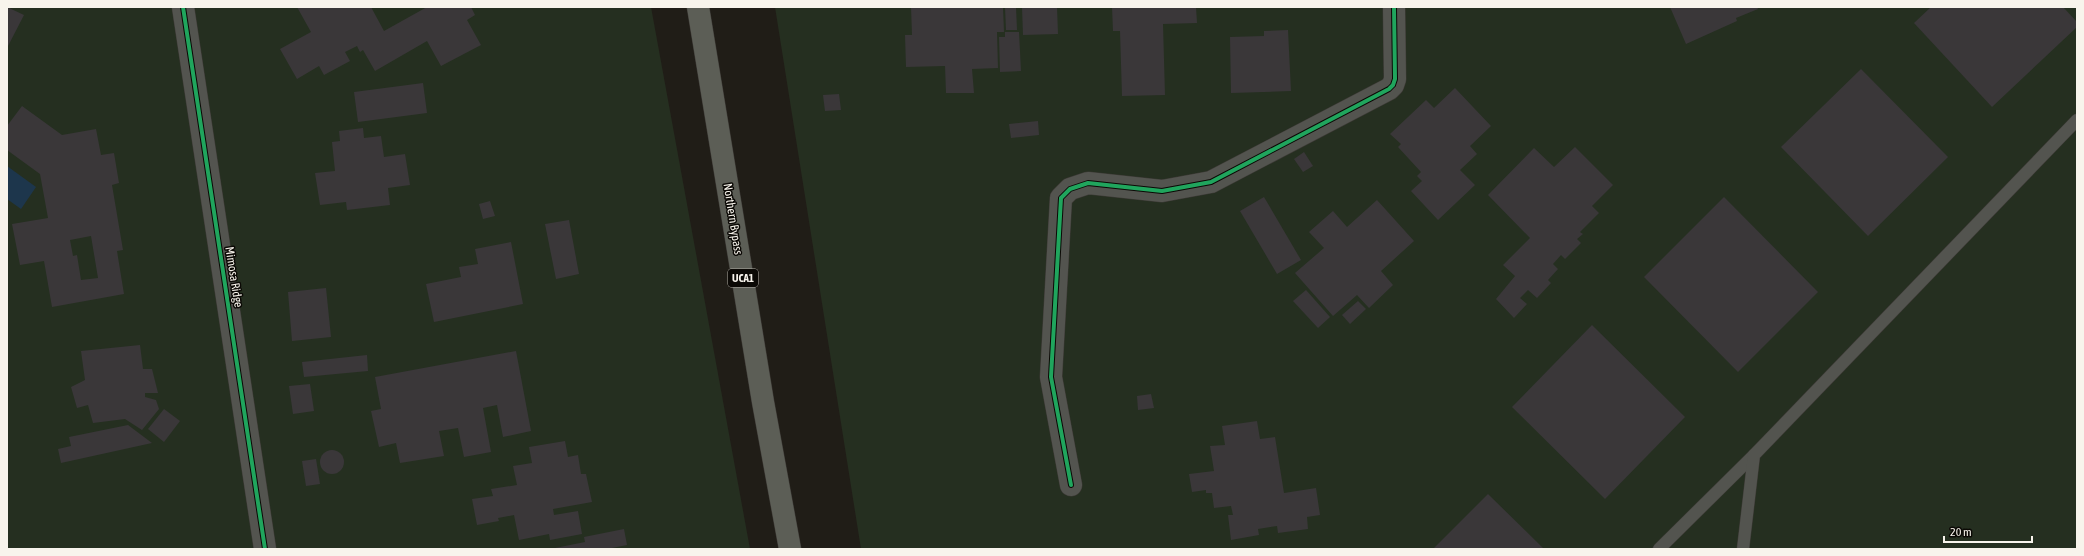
<svg xmlns="http://www.w3.org/2000/svg" width="2084" height="556" font-family="'Asap Condensed',sans-serif">
<style>
.green{fill:#252f20}
.water{fill:#1d364c}
.building{fill:#3a3739;fill-rule:evenodd}
.lines{fill:none;stroke-linecap:round;stroke-linejoin:round}
.lane-casing{stroke:#3d3a36;stroke-width:13}
.street-casing{stroke:#3d3a36;stroke-width:23}
.primary-casing{stroke:#3d3a36;stroke-width:23}
.lane{stroke:#53544f;stroke-width:12}
.street{stroke:#53544f;stroke-width:22}
.primary{stroke:#5c5e56;stroke-width:22}
.cycleway-casing{stroke:#0b0905;stroke-width:6}
.cycleway{stroke:#20a55d;stroke-width:4}
.labels{text-anchor:middle;dominant-baseline:central;stroke-width:3;stroke-linejoin:round;paint-order:stroke}
.shield{fill:#0b0905;stroke:#b1aea7;stroke-width:1}
.shield-label{font-size:11px;font-weight:bold;fill:#f8f4ec}
.street-label{font-size:12px;fill:#f8f4ec;stroke:#0b0905}
</style>
<rect width="100%" height="100%" fill="#201d17"/>
<g class="green">
<polygon points="7,7 651,7 750,549 7,549"/>
<polygon points="775,7 2077,7 2077,549 861,549"/>
</g>
<polygon class="water" points="7,166 36,187 21,209 7,199"/>
<g class="building">
<polygon points="7,7 24,15 7,48"/>
<polygon points="297,7 371,7 384,31 427,7 471,7 475,15 467,20 481,45 441,66 427,41 375,71 363,50 360,52 357,46 345,52 350,61 324,75 319,66 297,79 280,49 311,32"/>
<polygon points="911,7 1003,7 1004,32 997,32 998,68 972,69 974,93 946,93 945,66 906,67 905,35 912,35"/>
<polygon points="1005,7 1016,7 1017,30 1006,30"/>
<polygon points="1022,7 1057,7 1058,34 1023,35"/>
<polygon points="1112,7 1196,7 1197,23 1163,24 1165,95 1122,96 1120,31 1113,31"/>
<polygon points="1670,7 1757,7 1758,9 1736,18 1737,21 1686,44"/>
<polygon points="1931,7 2063,7 2077,22 2077,27 1992,107 1914,23"/>
<polygon points="1288,30 1291,91 1231,93 1230,37 1264,36 1264,31"/>
<polygon points="1005,32 1019,32 1021,71 1000,72 999,37 1005,37"/>
<polygon points="1861,69 1948,157 1868,236 1781,147"/>
<polygon points="423,83 427,113 358,122 354,92"/>
<polygon points="1455,88 1491,126 1470,146 1477,154 1460,170 1475,185 1438,220 1411,191 1422,181 1417,176 1421,172 1398,147 1401,144 1390,134 1426,100 1434,108"/>
<polygon points="839,94 841,110 825,111 823,95"/>
<path d="M22,106L62,135L96,129L101,155L114,153L119,183L112,185L123,250L117,251L124,294L52,307L44,261L20,265L12,224L48,218L40,174L7,150V126ZM91,236L98,278L81,280L77,255L73,256L70,240Z"/>
<polygon points="1038,121 1039,135 1011,138 1009,124"/>
<polygon points="363,128 364,138 381,136 384,157 405,154 410,185 388,188 390,205 347,210 346,202 320,205 315,173 335,171 332,142 340,141 339,131"/>
<polygon points="1575,147 1613,185 1592,206 1599,213 1580,232 1583,234 1577,239 1581,243 1565,259 1561,255 1553,264 1558,269 1548,280 1551,283 1537,298 1528,290 1520,298 1527,304 1514,318 1496,299 1515,276 1503,265 1530,238 1488,195 1534,148 1554,167"/>
<polygon points="1304,152 1313,166 1303,172 1294,159"/>
<polygon points="1264,197 1301,260 1277,274 1240,211"/>
<polygon points="1724,197 1818,292 1738,372 1644,277"/>
<polygon points="1377,200 1414,241 1381,271 1393,285 1369,308 1357,295 1333,316 1295,273 1324,248 1309,232 1333,211 1347,227"/>
<polygon points="490,201 495,216 483,219 479,204"/>
<polygon points="569,220 579,274 556,279 545,224"/>
<polygon points="511,242 523,304 434,322 426,284 461,277 459,267 478,264 475,249"/>
<polygon points="326,288 331,337 292,341 288,292"/>
<polygon points="1306,290 1330,317 1318,328 1293,301"/>
<polygon points="1358,301 1366,309 1350,324 1342,315"/>
<polygon points="1592,325 1685,417 1605,499 1512,407"/>
<polygon points="140,345 143,369 152,369 158,393 145,393 145,397 156,400 159,409 142,430 125,419 93,423 88,405 77,408 71,387 85,380 81,351"/>
<polygon points="516,351 531,431 503,437 497,405 483,408 491,452 464,457 458,428 439,431 444,456 400,463 396,443 379,447 371,411 381,409 375,377"/>
<polygon points="367,355 368,371 304,377 302,362"/>
<polygon points="310,384 314,411 293,414 289,386"/>
<polygon points="1151,394 1154,408 1138,410 1137,396"/>
<polygon points="164,409 180,421 164,442 148,429"/>
<polygon points="1257,421 1260,439 1275,437 1284,493 1316,488 1320,515 1307,517 1308,529 1278,533 1277,526 1258,529 1259,535 1231,540 1228,515 1233,515 1231,506 1214,508 1212,493 1206,493 1206,490 1192,492 1189,474 1214,471 1210,446 1225,445 1222,426"/>
<polygon points="128,425 152,443 61,463 58,449 71,446 69,437"/>
<polygon points="565,441 568,457 578,455 581,474 586,474 592,502 553,509 554,515 578,511 582,534 550,540 549,534 519,540 514,515 498,518 499,521 477,525 472,499 493,496 491,489 517,485 513,466 532,463 529,447"/>
<circle cx="332" cy="462" r="12"/>
<polygon points="316,459 320,484 306,486 302,461"/>
<polygon points="1488,494 1544,549 1433,549"/>
<polygon points="624,529 627,545 607,549 550,549 585,542 584,537"/>
</g>
<g class="lines">
<g class="lane-casing">
<g id="lane">
<polyline points="1659,549 1754,455"/>
<polyline points="1743,549 1754,455 2077,120"/>
</g>
</g>
<g class="street-casing">
<g id="street">
<polyline points="183,7 265,549"/>
<polyline points="1071,485 1051,377 1061,198 1070,189 1088,183 1162,191 1211,182 1389,89 1393,85 1395,79 1394,7"/>
</g>
</g>
<g class="primary-casing">
<polyline id="primary" points="698,7 763,402 790,549"/>
</g>
<use href="#lane" class="lane"/>
<use href="#street" class="street"/>
<use href="#primary" class="primary"/>
<g class="cycleway-casing">
<g id="cycleway">
<polyline points="183,7 265,549"/>
<polyline points="1071,485 1051,377 1061,198 1070,189 1088,183 1162,191 1211,182 1389,89 1393,85 1395,79 1394,7"/>
</g>
</g>
<use href="#cycleway" class="cycleway"/>
</g>
<g class="labels">
<rect class="shield" x="728" y="269" width="30" height="18" rx="3"/>
<g class="shield-label">
<text x="743" y="278">UCA1</text>
</g>
<g class="street-label">
<text transform="translate(733 219) rotate(81)">Northern Bypass</text>
<text transform="translate(234 277) rotate(81)">Mimosa Ridge</text>
</g>
</g>
<rect width="2084" height="556" fill="none" stroke="#f8f4ec" stroke-width="16"/>
<path d="M1944 536v6h88v-6" fill="none" stroke="#f8f4ec" stroke-width="2"/>
<text x="1950" y="536" font-size="12" fill="#f8f4ec" stroke="#0b0905" stroke-width="3" paint-order="stroke">20 m</text>
</svg>
